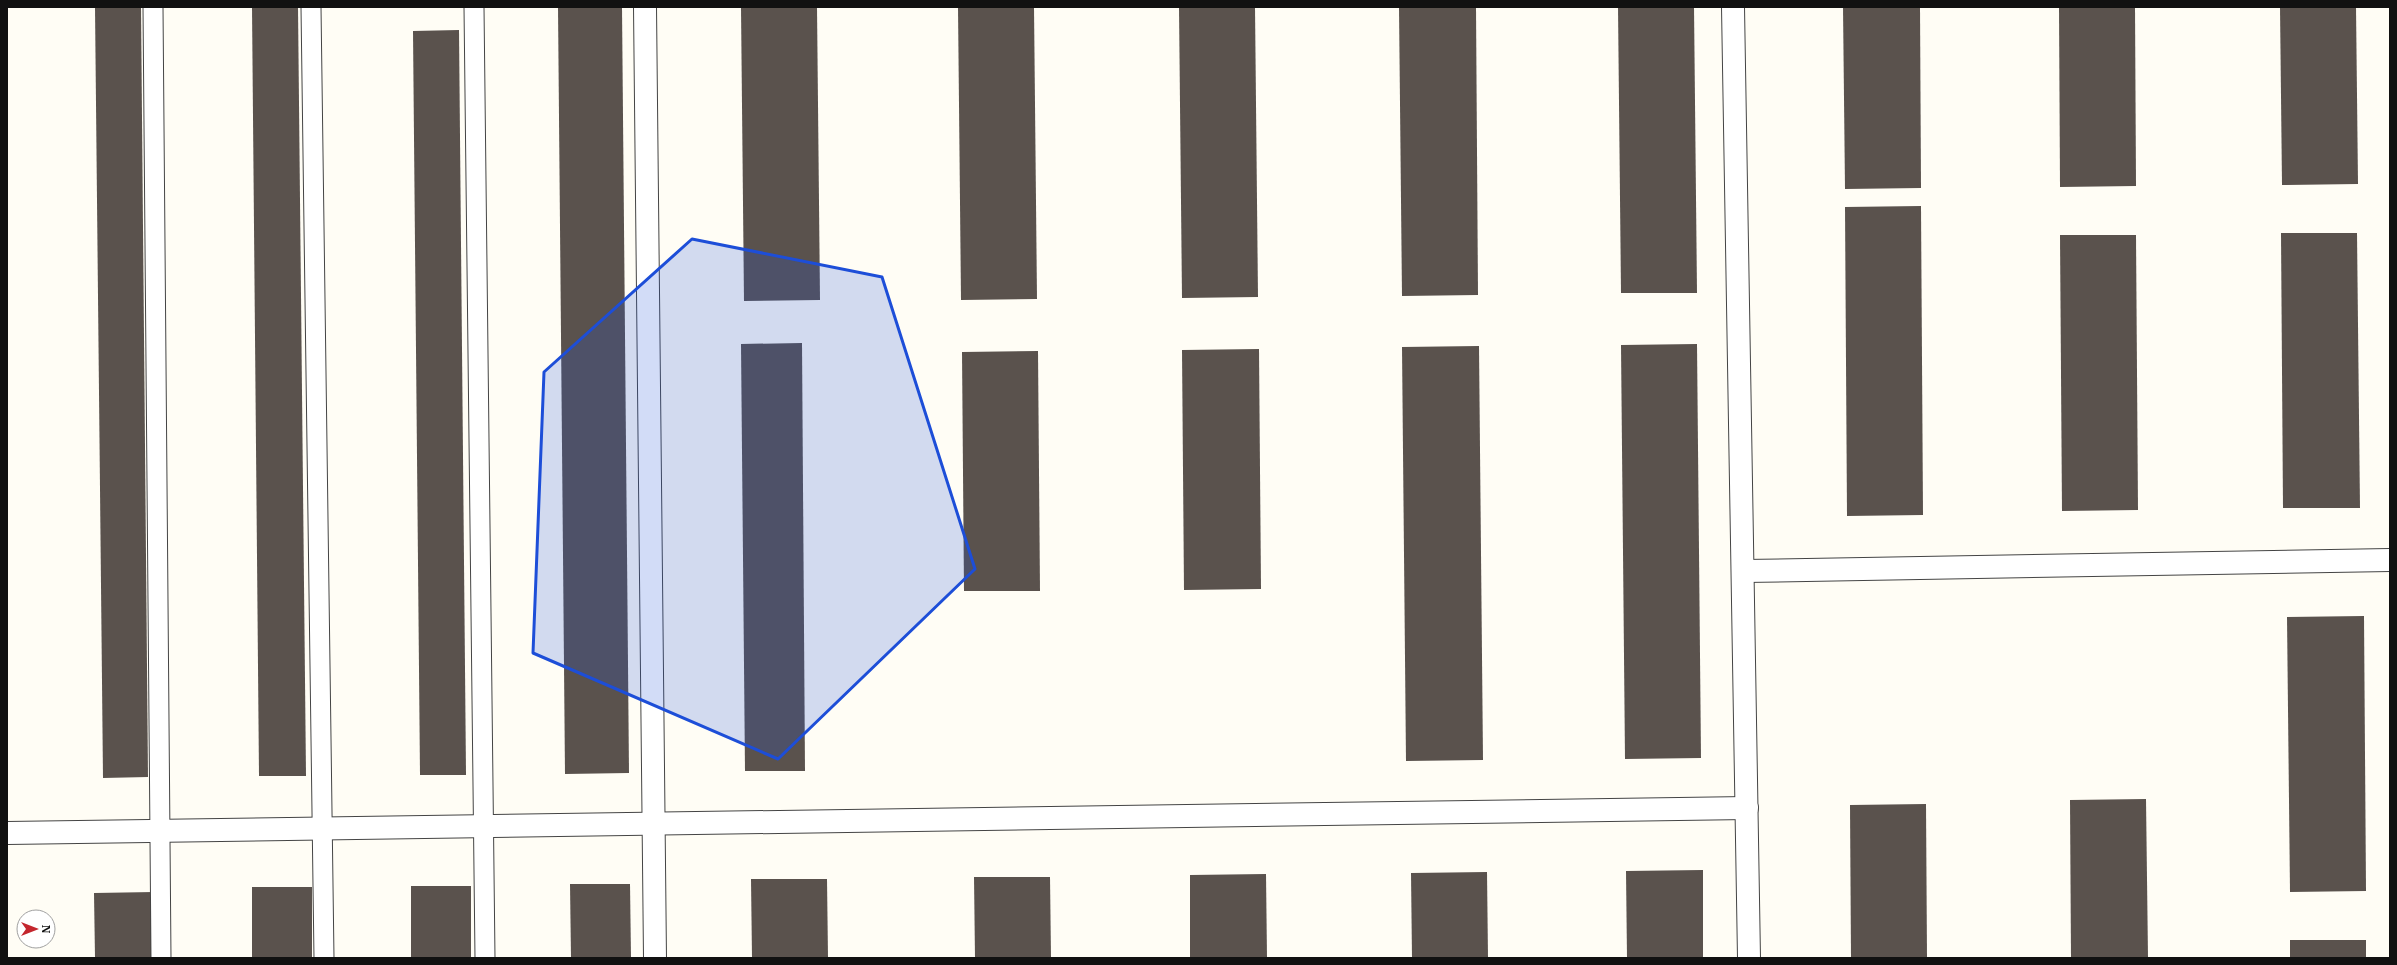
<svg xmlns="http://www.w3.org/2000/svg" width="2397" height="965" font-family="'IBM Plex Serif',serif">
<style>
.building{fill:#5a524d}
.lines{fill:none;stroke-linecap:round;stroke-linejoin:round}
.service-casing{stroke:#444;stroke-width:21}
.minor-casing{stroke:#444;stroke-width:24}
.service{stroke:#fff;stroke-width:19}
.minor{stroke:#fff;stroke-width:22}
.marked{fill:#1d4ed8;fill-opacity:0.2;stroke:#1d4ed8;stroke-width:3;stroke-linejoin:round}
</style>
<rect width="100%" height="100%" fill="#fffdf5"/>
<g class="building">
<polygon points="95,7 141,7 148,777 103,778"/>
<polygon points="252,7 298,7 306,776 259,776"/>
<polygon points="558,7 622,7 629,773 565,774"/>
<polygon points="741,7 817,7 820,300 744,301"/>
<polygon points="958,7 1034,7 1037,299 961,300"/>
<polygon points="1179,7 1255,7 1258,297 1182,298"/>
<polygon points="1399,7 1476,7 1478,295 1402,296"/>
<polygon points="1618,7 1694,7 1697,293 1621,293"/>
<polygon points="1843,7 1920,7 1921,188 1845,189"/>
<polygon points="2059,7 2135,7 2136,186 2060,187"/>
<polygon points="2280,7 2356,7 2358,184 2282,185"/>
<polygon points="459,30 466,775 420,775 413,31"/>
<polygon points="1921,206 1923,515 1847,516 1845,207"/>
<polygon points="2281,233 2357,233 2360,508 2283,508"/>
<polygon points="2060,235 2136,235 2138,510 2062,511"/>
<polygon points="802,343 805,771 745,771 741,344"/>
<polygon points="1697,344 1701,758 1625,759 1621,345"/>
<polygon points="1479,346 1483,760 1406,761 1402,347"/>
<polygon points="1259,349 1261,589 1184,590 1182,350"/>
<polygon points="1038,351 1040,591 964,591 962,352"/>
<polygon points="2364,616 2366,891 2290,892 2287,617"/>
<polygon points="2146,799 2148,958 2071,958 2070,800"/>
<polygon points="1926,804 1927,958 1851,958 1850,805"/>
<polygon points="1703,870 1703,958 1627,958 1626,871"/>
<polygon points="1487,872 1488,958 1412,958 1411,873"/>
<polygon points="1266,874 1267,958 1190,958 1190,875"/>
<polygon points="974,877 1050,877 1051,958 975,958"/>
<polygon points="751,879 827,879 828,958 752,958"/>
<polygon points="570,884 630,884 631,958 571,958"/>
<rect x="411" y="886" width="60" height="72"/>
<rect x="252" y="887" width="60" height="71"/>
<polygon points="154,892 155,958 95,958 94,893"/>
<rect x="2290" y="940" width="76" height="18"/>
</g>
<g class="lines">
<g class="service-casing">
<g id="service">
<polyline points="153,7 161,958"/>
<polyline points="311,7 324,958"/>
<polyline points="474,7 485,958"/>
</g>
</g>
<g class="minor-casing">
<g id="minor">
<polyline points="645,7 655,958"/>
<polyline points="1733,7 1749,958"/>
<polyline points="1744,571 2390,560"/>
<polyline points="7,833 1747,808"/>
</g>
</g>
<use href="#service" class="service"/>
<use href="#minor" class="minor"/>
</g>
<path class="marked" d="M692,239L882,277L975,569L778,759L533,653L544,372Z"/>
<rect width="2397" height="965" fill="none" stroke="#111111" stroke-width="16"/>
<g transform="translate(36 929) rotate(90)"><circle r="19" fill="#ffffff" stroke="#a0a0a0"/>
<path d="M0-3L7 15L0 10L-7 15Z" fill="#c4262e"/>
<text y="-6" font-size="11" font-weight="bold" text-anchor="middle" fill="#111111">N</text>
</g>
</svg>
